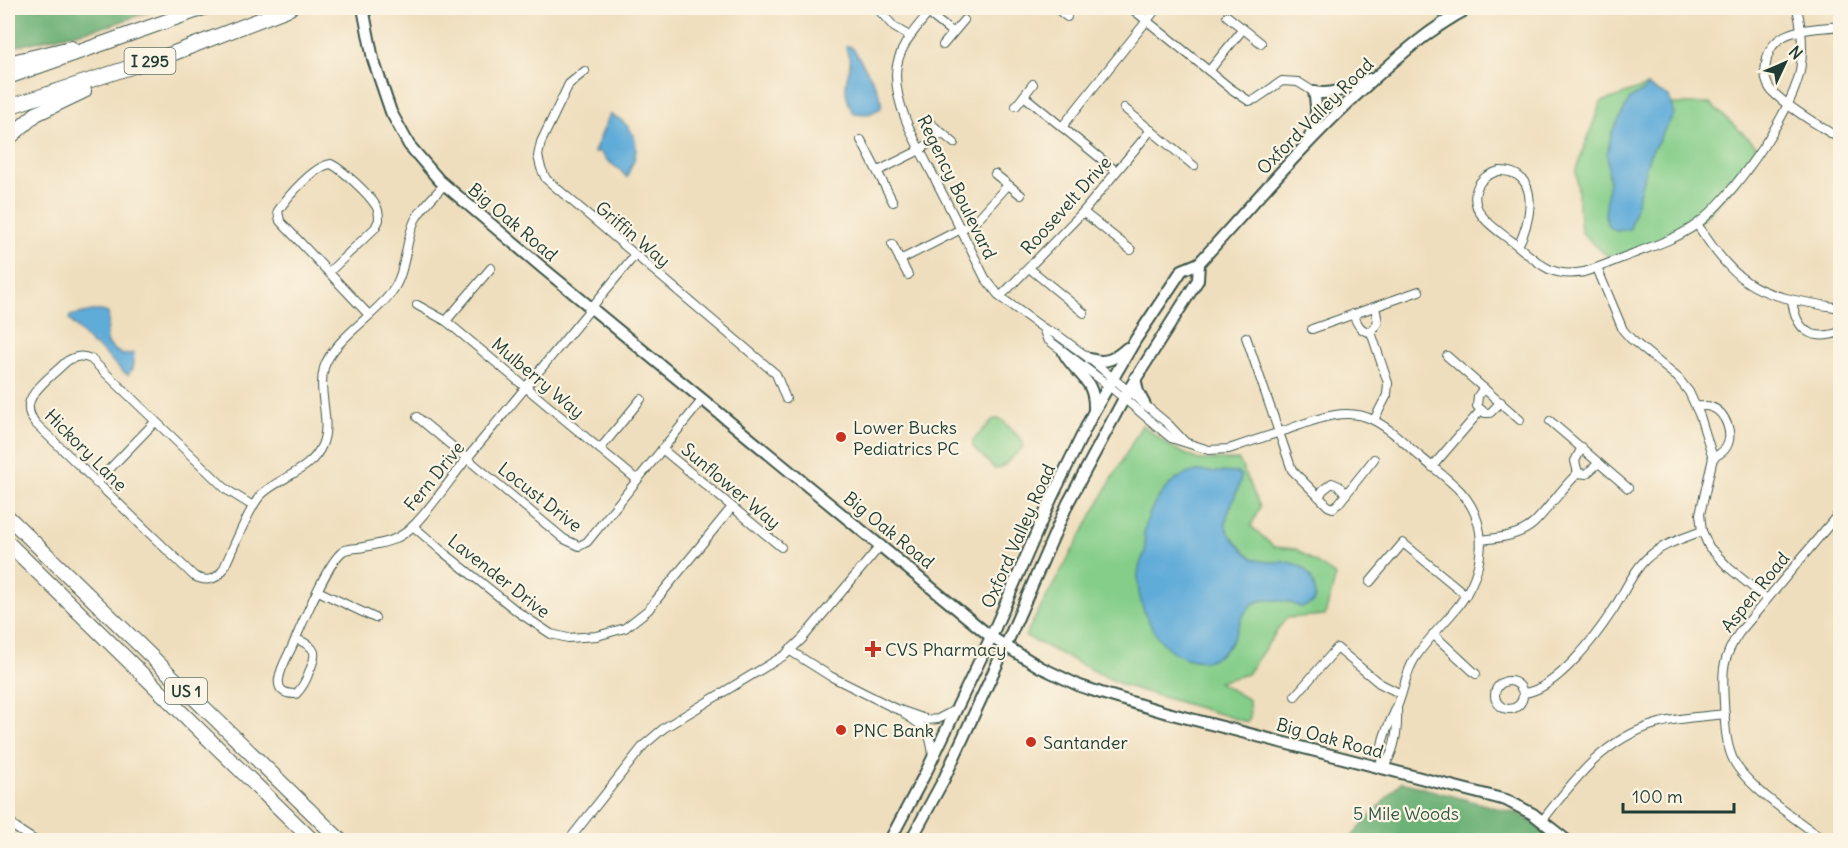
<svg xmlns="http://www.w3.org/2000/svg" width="1848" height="848" font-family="Delius,sans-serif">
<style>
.green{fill:#85ce8a;stroke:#52865f;stroke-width:1.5}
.forest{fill:#6cb176;stroke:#467755;stroke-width:1.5}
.water{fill:#60acd9;stroke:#407486;stroke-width:1.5}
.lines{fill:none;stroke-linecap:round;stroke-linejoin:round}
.street-casing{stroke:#3e5549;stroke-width:10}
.secondary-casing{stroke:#3e5549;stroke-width:14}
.highway-casing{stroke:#3e5549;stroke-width:16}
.street{stroke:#fff;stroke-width:8}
.secondary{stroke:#fff;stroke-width:10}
.highway{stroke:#fff;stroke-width:14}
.poi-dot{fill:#c8321e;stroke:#fcf5e5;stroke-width:2}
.labels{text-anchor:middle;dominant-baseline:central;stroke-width:4.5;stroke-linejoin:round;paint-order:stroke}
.shield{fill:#fcf5e5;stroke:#617469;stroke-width:1.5}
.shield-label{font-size:16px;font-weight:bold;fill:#1f3d34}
.street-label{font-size:18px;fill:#1f3d34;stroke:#fcf5e5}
.poi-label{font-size:18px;fill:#1f3d34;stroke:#fcf5e5;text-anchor:start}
.park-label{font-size:18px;fill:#335a45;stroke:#fcf5e5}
</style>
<rect width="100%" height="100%" fill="#fcf5e5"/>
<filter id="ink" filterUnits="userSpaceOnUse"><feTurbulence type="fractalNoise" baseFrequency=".0167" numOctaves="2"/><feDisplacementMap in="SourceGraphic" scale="12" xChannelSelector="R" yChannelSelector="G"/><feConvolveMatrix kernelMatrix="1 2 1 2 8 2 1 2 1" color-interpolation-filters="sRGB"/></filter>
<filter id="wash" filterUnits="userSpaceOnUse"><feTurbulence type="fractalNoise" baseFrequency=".008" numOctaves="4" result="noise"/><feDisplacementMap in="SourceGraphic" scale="24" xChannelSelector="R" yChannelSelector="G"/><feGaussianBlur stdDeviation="1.35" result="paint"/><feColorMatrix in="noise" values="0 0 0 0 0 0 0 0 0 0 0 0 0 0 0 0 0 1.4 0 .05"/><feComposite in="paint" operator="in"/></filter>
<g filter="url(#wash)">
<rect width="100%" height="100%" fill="#efdebd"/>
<g class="green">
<polygon points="1647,86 1669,97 1672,104 1711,104 1760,149 1735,186 1697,224 1618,259 1605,254 1581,232 1576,169 1601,102"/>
<polygon points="994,419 1001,419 1023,441 1023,447 1001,468 995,469 973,447 973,440"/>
<polygon points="1142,425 1171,447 1198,460 1239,460 1260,507 1251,526 1274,547 1296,549 1336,576 1325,615 1286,618 1247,674 1218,682 1249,700 1250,717 1247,722 1122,685 1025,636"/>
</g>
<g class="forest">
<polygon points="8,8 160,8 111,25 8,48"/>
<polygon points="1401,782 1522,815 1555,840 1349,840"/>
</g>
<g class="water">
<path d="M846,46H850L855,51C862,64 885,95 881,108L869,114L853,113C849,105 845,94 846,85C846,76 851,69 850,60C849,55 846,52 846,46Z"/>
<polygon points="1647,86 1669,97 1674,114 1649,156 1630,229 1616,231 1608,226 1605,215 1609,179 1607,154 1612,132 1630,99 1643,91"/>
<path d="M610,114C614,117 618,117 622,121C635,132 639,144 634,160C632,166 628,171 628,177H626C622,169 607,163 600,152H594Z"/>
<path d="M92,311H102L108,313C112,333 95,341 123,355L134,353L132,369L128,375L122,371L99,348L91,344L69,319L70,316Z"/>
<path d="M1197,471L1238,473L1241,476C1240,492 1225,511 1226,525C1227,532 1233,539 1238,544C1243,550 1248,556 1255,559C1265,564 1277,561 1287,562C1308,564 1318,584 1314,602C1310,604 1306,607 1301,607C1297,606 1292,603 1288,602C1279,600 1261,598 1253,604C1234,618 1241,644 1214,658C1206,662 1195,661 1187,658C1157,650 1137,607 1138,577C1138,565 1142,561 1145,551C1146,546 1144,539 1144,533C1148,506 1169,476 1197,471Z"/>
</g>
</g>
<g filter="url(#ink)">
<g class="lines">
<g class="street-casing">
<g id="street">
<polyline points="877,8 894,27 909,36"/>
<path d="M933,8C917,27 896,48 896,75C896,113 921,150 937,183C953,214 969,246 985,278L1000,297L1043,328L1059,336L1090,359L1168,424L1185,442"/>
<polyline points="1056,8 1067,17"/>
<polyline points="1131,8 1230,88 1249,101 1256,99 1282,81 1298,82 1314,92"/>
<polyline points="928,13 953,33"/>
<polyline points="1227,16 1261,43"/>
<path d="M1840,26C1810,30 1771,26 1766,64C1764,75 1766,87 1775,94C1794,112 1819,125 1840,139"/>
<polyline points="943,45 964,20"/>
<polyline points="585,71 569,84 541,142 538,156 541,168 546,179 776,374 786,399"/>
<polyline points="1209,71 1243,29"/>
<polyline points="1024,96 1116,171"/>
<polyline points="1016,106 1033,84"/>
<polyline points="1124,108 1194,166"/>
<polyline points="929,122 954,143"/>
<polyline points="1062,127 1157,8"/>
<polyline points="861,140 893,202"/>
<polyline points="878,171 920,150 942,133"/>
<path d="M1499,171C1542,170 1531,222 1518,246C1501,232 1467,215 1477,188C1481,178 1489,174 1499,171Z"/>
<polyline points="995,174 1021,195"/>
<polyline points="1083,212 1131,250"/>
<path d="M1697,224C1742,294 1762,295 1840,308"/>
<polyline points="892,244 908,275"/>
<path d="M1518,246C1540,265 1553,278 1584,272C1601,267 1618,259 1635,253C1656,245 1678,238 1697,224C1732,198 1791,114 1800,71C1804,49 1802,29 1797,8"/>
<polyline points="900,260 975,222 1008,185"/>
<polyline points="1029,268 1084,313"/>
<polyline points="1597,268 1623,330 1631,339 1678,378 1689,392 1700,416 1713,458 1700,514 1702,531 1709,547 1729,568 1767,599"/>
<path d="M329,272L375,228L379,220C379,215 379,210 376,206C369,194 343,170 331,164C314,166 288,196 278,211L280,221L369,315"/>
<polyline points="1000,297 1083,212 1151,130"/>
<path d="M1792,300C1796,330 1811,342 1840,332"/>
<polyline points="417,305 446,321 636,479"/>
<path d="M1353,314C1357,323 1360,332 1371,332L1378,322L1375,307"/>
<polyline points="446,321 491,268"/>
<path d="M1043,328L1047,339L1108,385L1171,438L1209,450L1229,449C1246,443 1264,437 1281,432C1310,422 1343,405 1373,420C1392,429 1407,446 1423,459C1436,470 1450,480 1461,492C1491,526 1484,571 1459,605C1445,623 1428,638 1415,658C1405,673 1404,692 1396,709C1386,730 1378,745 1382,769"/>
<polyline points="1312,329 1419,291"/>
<polyline points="1371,332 1388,383 1387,395 1374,420"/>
<polyline points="1246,337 1292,470 1328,506 1333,508 1339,503 1374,459"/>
<polyline points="1447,356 1520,420"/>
<polyline points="1484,388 1478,396 1477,406 1485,413 1490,413 1501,402"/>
<path d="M1696,407C1701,406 1706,405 1711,407C1726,412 1735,436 1725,449C1722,453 1717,455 1713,458"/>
<polyline points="417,417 564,539 579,546 587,542 703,399"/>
<polyline points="1550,421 1628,488"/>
<polyline points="1582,447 1575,461 1578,473 1586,474 1599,463"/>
<polyline points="600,449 641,399"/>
<polyline points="662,449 781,547"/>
<polyline points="1432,467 1481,410"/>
<polyline points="96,483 155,422"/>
<polyline points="1319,497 1323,490 1332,483 1339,486 1346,494"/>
<path d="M253,506L227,490L91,359C82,355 76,356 67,361C57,371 30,391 29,405C28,412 31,417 35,423L194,576C206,582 215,581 223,570C232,551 248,510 260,496C278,477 311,472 322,445C332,421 317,393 324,368C332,341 374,316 391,293C407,272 404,244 415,220C422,207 434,196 444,185"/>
<polyline points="413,526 443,552 518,612 551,634 568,638 597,636 625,628 648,610 732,507"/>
<path d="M1481,540C1499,538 1520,536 1534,523C1550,507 1562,488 1578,473"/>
<polyline points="1370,582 1403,543 1466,595"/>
<polyline points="318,591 375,618"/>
<polyline points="1433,634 1476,674"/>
<path d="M296,639C317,647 318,653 309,672C306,681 303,687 296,694C265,695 284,663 291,649C300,630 328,558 345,550C349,549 354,548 358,548C382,543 397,543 415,524C435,503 451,478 469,456C524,389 579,322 634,256"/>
<polyline points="789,650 830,676 894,708 928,720 938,719 957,709"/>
<circle cx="1509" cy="695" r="14"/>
<path d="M1524,693C1557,689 1596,636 1613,610C1624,593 1631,574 1645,560C1661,544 1682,539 1702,531"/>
<polyline points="1295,696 1337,648 1379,683 1401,694"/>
<path d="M906,715C927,728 931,732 933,757"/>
<path d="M1382,769C1396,752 1398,729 1397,708"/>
<polyline points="8,816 14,827 8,827"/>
<path d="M1542,821C1574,780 1604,739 1656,724C1678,717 1702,717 1725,714"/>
<polyline points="14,827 34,840"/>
<polyline points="569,840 644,745 664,728 785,655 802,639 881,545"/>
<path d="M1824,840C1799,821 1743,785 1732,757C1725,740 1725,721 1724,703C1722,672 1722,658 1739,633L1840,512"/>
</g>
</g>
<g class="secondary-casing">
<g id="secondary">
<polyline points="363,8 373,59 391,112 409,145 439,180 544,269 991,637 1040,667 1080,686 1101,693 1164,712 1506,800 1533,814 1566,840"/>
<path d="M1309,139C1316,122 1318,110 1314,92C1334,96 1350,87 1369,79"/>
<path d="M1064,353C1076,375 1095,379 1094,408"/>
<path d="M1090,359C1106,364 1115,359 1127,348"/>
<polyline points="1135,378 1138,392 1145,405"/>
<path d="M890,840L927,770L991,637L1052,497L1094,411L1136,339L1182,270L1199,263C1253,203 1306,141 1366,86C1398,57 1430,28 1469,8"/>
<polyline points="911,840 944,779 1006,645 1068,503 1128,391 1198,280 1199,263"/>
</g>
</g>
<g class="highway-casing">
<g id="highway">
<polyline points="8,63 71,48"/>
<polyline points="8,77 204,8"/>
<polyline points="8,107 174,53 290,8"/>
<polyline points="8,139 36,114 84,91"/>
<polyline points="8,517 340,840"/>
<polyline points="8,543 312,840"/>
</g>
</g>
<use href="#street" class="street"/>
<use href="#secondary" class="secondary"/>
<use href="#highway" class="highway"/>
</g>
</g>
<g class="poi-dot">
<circle cx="841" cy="437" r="6"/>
<path d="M870 640h6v6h6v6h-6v6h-6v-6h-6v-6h6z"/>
<circle cx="841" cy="730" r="6"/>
<circle cx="1031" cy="742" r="6"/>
</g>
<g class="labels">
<g class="shield">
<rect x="124.5" y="48" width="51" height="26" rx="4.5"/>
<rect x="165" y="678" width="42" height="26" rx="4.5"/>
</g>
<g class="shield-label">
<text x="150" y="61">I 295</text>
<text x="186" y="691">US 1</text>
</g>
<g class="street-label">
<text transform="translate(1315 116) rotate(-45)">Oxford Valley Road</text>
<text transform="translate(957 187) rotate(64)">Regency Boulevard</text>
<text transform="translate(1066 205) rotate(-48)">Roosevelt Drive</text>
<text transform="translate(513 222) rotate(40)">Big Oak Road</text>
<text transform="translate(633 234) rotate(40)">Griffin Way</text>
<text transform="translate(538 378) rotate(40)">Mulberry Way</text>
<text transform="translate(86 450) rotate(45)">Hickory Lane</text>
<text transform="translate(434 476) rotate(-51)">Fern Drive</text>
<text transform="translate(731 486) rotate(40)">Sunflower Way</text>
<text transform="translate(540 497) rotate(38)">Locust Drive</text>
<text transform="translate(889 530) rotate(39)">Big Oak Road</text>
<text transform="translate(1018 536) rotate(-66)">Oxford Valley Road</text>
<text transform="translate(499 576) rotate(38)">Lavender Drive</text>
<text transform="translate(1755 592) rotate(-51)">Aspen Road</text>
<text transform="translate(1330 738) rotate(15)">Big Oak Road</text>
</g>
<g class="poi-label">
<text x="853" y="427">Lower Bucks<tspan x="853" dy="21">Pediatrics PC</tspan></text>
<text x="885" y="649">CVS Pharmacy</text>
<text x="853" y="730">PNC Bank</text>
<text x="1043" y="742">Santander</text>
</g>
<g class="park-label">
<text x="1406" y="813">5 Mile Woods</text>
</g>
</g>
<rect width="1848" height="848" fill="none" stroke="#fcf5e5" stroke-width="30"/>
<g transform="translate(1785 63) rotate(46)" stroke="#fcf5e5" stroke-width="4.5" paint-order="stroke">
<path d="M0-4.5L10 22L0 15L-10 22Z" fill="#1f3d34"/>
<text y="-9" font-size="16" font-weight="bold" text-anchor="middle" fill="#1f3d34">N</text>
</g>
<path d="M1623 803v9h111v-9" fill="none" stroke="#1f3d34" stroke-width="3"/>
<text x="1632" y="803" font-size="18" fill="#1f3d34" stroke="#fcf5e5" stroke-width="4.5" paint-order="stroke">100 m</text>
</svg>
